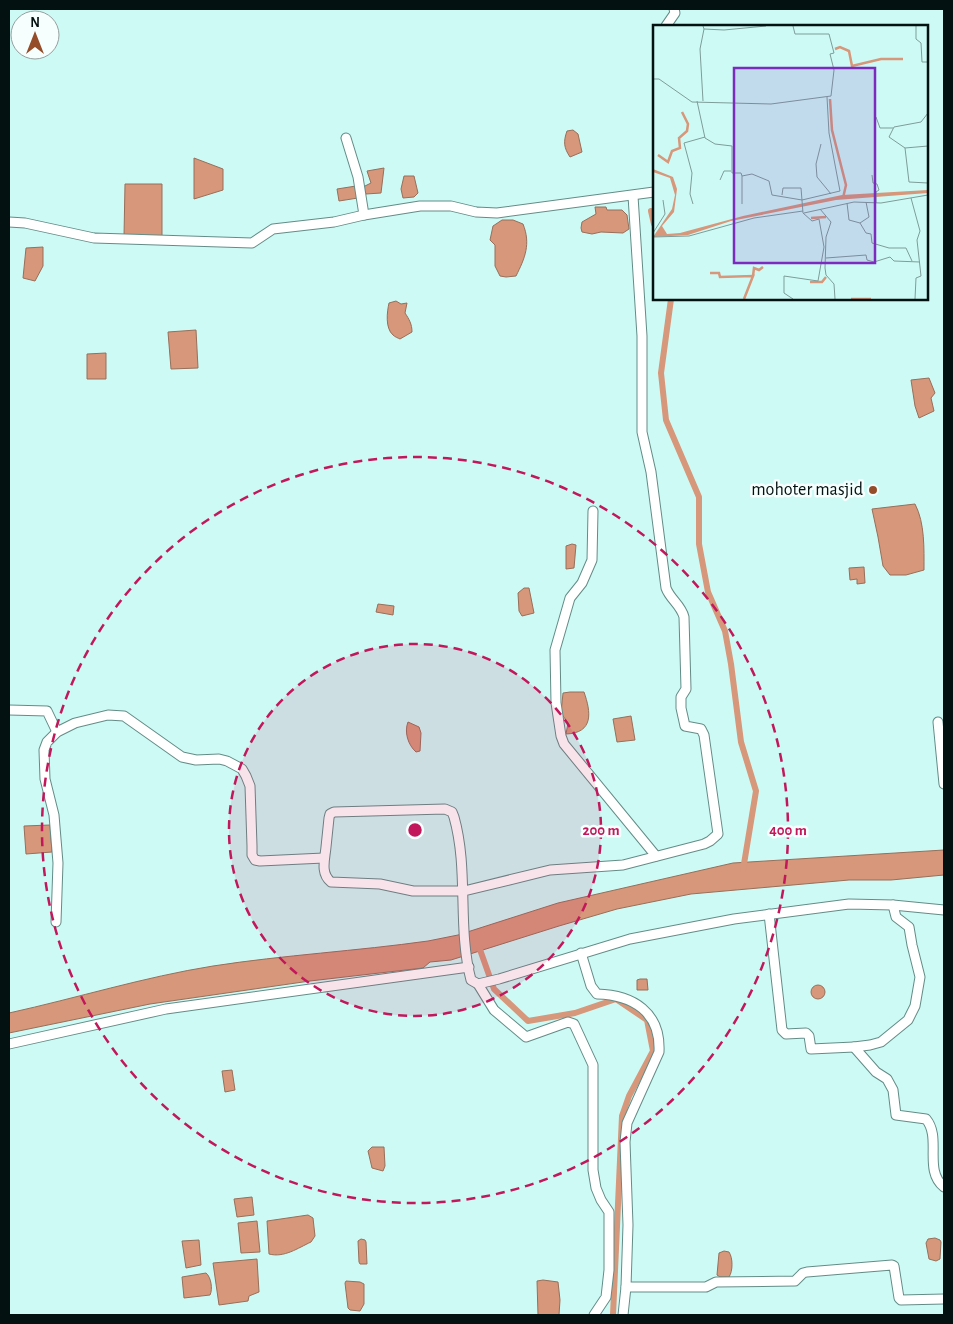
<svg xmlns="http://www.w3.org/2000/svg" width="953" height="1324" font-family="'Alegreya Sans',sans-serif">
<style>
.water{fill:#d6977a;stroke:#976f5a}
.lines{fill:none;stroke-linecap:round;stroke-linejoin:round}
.canal{stroke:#d6977a;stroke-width:6}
.minor-casing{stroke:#638c87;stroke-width:11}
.minor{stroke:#fff;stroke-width:9}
.ring{fill:none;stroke:#c2185b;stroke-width:2.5;stroke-dasharray:9 6}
.poi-dot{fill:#954d29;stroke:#f7fffe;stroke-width:2}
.labels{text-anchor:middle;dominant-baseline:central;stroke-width:5;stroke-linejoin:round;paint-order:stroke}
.poi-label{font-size:18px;fill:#031110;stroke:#f7fffe;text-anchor:end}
.inset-river{fill:none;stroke:#d6977a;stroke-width:2.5}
.inset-road{fill:none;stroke:#7d9d99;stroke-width:1}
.view{fill:#7b2cbf;fill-opacity:0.15;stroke:#7b2cbf;stroke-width:2.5}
.inset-edge{fill:none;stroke:#031110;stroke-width:2.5}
.centre{fill:#c2185b;stroke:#f7fffe;stroke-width:2.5}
.ring-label{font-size:15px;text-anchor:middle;font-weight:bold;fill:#c2185b;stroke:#f7fffe;stroke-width:5;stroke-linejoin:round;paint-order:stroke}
</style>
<rect width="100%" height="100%" fill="#cefaf5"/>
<g class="water">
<path d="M573,130L578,134L582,152L570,157C564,148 563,142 567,131Z"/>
<polygon points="194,158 223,169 223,190 194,199"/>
<polygon points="384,168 381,193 366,194 363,187 371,183 367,171"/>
<polygon points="404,176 414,176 418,193 414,197 403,198 401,189"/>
<polygon points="125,184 162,184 162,236 124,236"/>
<polygon points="356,186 358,198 339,201 337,189"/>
<polygon points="595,207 606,207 607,210 622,210 627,215 629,229 623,233 601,232 592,234 582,232 581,228 582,222 596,214"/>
<path d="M502,220H513L523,224C531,244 525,258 516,276L506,277L500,276L495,266V245L490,240L493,226Z"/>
<polygon points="43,247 43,266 35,281 23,278 26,248"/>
<path d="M396,301L401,304L407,303L405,313C409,319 412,324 412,332L400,339C398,338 395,337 393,335C385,328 387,312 389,303Z"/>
<polygon points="196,330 198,368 171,369 168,332"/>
<polygon points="106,353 106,379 87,379 87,354"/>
<polygon points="929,378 935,393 931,398 934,411 919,418 915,406 911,380"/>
<path d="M915,504C925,523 924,549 924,570L906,575H890L883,566L878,537L872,509Z"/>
<polygon points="572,544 576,545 574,568 566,569 566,546"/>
<polygon points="864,567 865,583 857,584 857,579 850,580 849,568"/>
<polygon points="524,588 529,588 534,613 522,616 519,611 518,593"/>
<polygon points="378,604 394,606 393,615 376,612"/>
<path d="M570,692H584C591,712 594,733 566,734L568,723L561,713L563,693Z"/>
<polygon points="631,716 635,740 617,742 613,719"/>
<path d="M408,722L419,727L421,733L420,751L416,752C408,745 404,732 408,722Z"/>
<polygon points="50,825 52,852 26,854 24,826"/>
<path d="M944,850V875L891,880H849L691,894L617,909L559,926L451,960L430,962L423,968L310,981L150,1004L9,1033V1013C77,998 144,977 213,966C284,955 357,951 428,941L458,935L558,903L733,863Z"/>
<polygon points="640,979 647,979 648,990 637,990 637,980"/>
<circle cx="818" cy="992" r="7"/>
<polygon points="232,1070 235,1090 225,1092 222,1071"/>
<polygon points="372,1147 384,1147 385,1166 383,1171 372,1168 368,1151"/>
<polygon points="252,1197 254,1215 237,1217 234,1199"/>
<path d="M308,1215L313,1218L315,1236L311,1242C298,1248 284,1258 269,1254L267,1221Z"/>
<polygon points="257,1221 260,1252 241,1253 238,1223"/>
<polygon points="935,1238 940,1240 941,1242 940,1259 936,1261 929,1259 926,1243 928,1239"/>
<polygon points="361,1239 365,1240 366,1242 367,1264 360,1264 359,1262 358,1241"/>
<polygon points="199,1240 201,1265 186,1268 182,1241"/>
<path d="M724,1251L729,1252C733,1258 733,1271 729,1277H720L717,1275L719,1253Z"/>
<polygon points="257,1259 259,1292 249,1296 248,1301 219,1305 213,1263"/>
<path d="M206,1273C211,1277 213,1289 210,1295L184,1298L182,1277Z"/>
<polygon points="543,1280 558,1282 560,1300 559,1315 538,1315 537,1281"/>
<polygon points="346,1281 360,1282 364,1284 364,1304 360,1311 350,1310 348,1308 345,1283"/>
</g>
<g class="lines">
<g class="canal">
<polyline points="651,211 654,224"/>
<polyline points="671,299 661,373 666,420 699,497 699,544 708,592 725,631 731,664 741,742 756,791 743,870"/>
<polyline points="478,944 494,989 528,1021 575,1013 616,999 647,1020 653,1051 629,1096 622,1116 613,1315"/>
</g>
<g class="minor-casing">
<g id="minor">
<polyline points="666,26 675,13 674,9"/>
<polyline points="346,138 358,177 364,215"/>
<polyline points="9,222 25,223 94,238 252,243 273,229 334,222 364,215 420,206 451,206 476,212 497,213 654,192"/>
<polyline points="593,511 592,560 582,583 570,598 555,650 556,703 561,736 564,744 656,856"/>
<polyline points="9,710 47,711 57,732"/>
<polyline points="938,722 944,784"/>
<path d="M893,905L896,917L909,927L912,945L920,977L915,1006L908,1020L881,1042L870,1045L854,1047L876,1072L887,1079L893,1090L896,1115L926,1119C942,1138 923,1170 944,1187"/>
<polyline points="769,914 782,1030 786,1034 806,1033 809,1036 811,1049 854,1047"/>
<polyline points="56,922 58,863 54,815 45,779 44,750 47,742 57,732 75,723 108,715 124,716 182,757 196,760 219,759 227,761 242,769 246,776 250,786 252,846 252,855 255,860 260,861 324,858"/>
<path d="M581,953L591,986L597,994C633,995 661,1012 659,1052L627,1123L625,1142L628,1225L626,1287L623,1315"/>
<polyline points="478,984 499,979 630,939 734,919 849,904 893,905 944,910"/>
<polyline points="9,1044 166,1009 469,967"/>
<polyline points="626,1287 706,1287 716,1282 795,1281 803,1273 807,1272 892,1265 894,1266 899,1298 901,1300 944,1299"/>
<path d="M594,1315L606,1297L609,1270V1212L601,1200L596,1188L593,1170V1065L574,1024L568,1022L526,1037L494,1010L478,984L471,980C457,927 469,870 454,817L452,812L445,809L334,812L330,814L329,818C328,828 327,837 326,847C325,859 320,873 331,882L380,884L413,891H464L550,870L623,865L704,844L710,841L718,834L704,735L701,729L685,726L681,708V697L686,689L684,617C681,605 670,599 666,588L651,472L642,432V336L633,196"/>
</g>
</g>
<use href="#minor" class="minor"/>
</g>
<circle cx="415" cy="830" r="186" fill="#c2185b" fill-opacity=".12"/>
<g class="ring">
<circle cx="415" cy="830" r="186"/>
<circle cx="415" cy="830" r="373"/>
</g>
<circle class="poi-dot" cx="873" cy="490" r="5"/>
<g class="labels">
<g class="poi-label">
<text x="863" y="490">mohoter masjid</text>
</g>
</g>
<g transform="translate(653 25)">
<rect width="275" height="275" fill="#cefaf5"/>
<path d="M0,144L20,152L24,164L21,187L9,201L14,209L27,208L90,191L189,170L275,165V168L183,175L78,196L35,210L0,212L19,184L22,170L17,153L0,147Z" fill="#d6977a"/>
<path class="inset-river" d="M182,24L187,22L196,26L199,41L228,34H250M177,74L179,105L193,160L190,173M5,130L15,137L19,126L27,123L26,113L34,106L35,99L29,87M158,193L173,192M57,248H66L67,252L100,251L91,274M100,251L101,243L106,245L110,242M157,257H169L173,252M198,274H218"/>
<path class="inset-road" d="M50,1L51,4L71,5L113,1M263,1V14L268,18L269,37H275M0,54H6L39,77L118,79L178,71L181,45L177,29L181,28L176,9H142L140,1M44,76L52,113L62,119L79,121V148H88L89,151L99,149L116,156L119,170L149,175L187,166L176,108L174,72M50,76L47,24L51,4M275,88L268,97L241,102L236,112L252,123L256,157L275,158M223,92L227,103H240M168,119L163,139L164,152L178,169M252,123L275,121M219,150L220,158L224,159L226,165L223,167V178M67,155L71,146H78M129,170L130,163H148L150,188L159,196L166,194L171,222L165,256L131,251V268L140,274M258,173L267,206L264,215L268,251L263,253L262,274M213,177L216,192L207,198L213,208L218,209L219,218L236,223H253L259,236M194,178L196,195L207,198M40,179L37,169L39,148L31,118L52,112M89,179V151M167,184L178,197L173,212L172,243L173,250L181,259L182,274M151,188L201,177L228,178L275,170M0,208L12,189L10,175M0,212L36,211L101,193L150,186M173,233L213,230L214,235L221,237L237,232L241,236L267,237"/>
<path class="view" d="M81,43H222V238H81Z"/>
<rect width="275" height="275" class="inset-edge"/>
</g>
<circle cx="415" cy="830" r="8" class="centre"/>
<g class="ring-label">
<text x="601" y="835">200 m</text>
<text x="788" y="835">400 m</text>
</g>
<rect width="953" height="1324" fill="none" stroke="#031110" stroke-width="20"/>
<g transform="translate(35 35)"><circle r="24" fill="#f7fffe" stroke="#95a09f"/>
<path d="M0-4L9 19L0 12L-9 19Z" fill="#954d29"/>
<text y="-8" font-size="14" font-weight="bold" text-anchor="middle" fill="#031110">N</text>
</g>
</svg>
